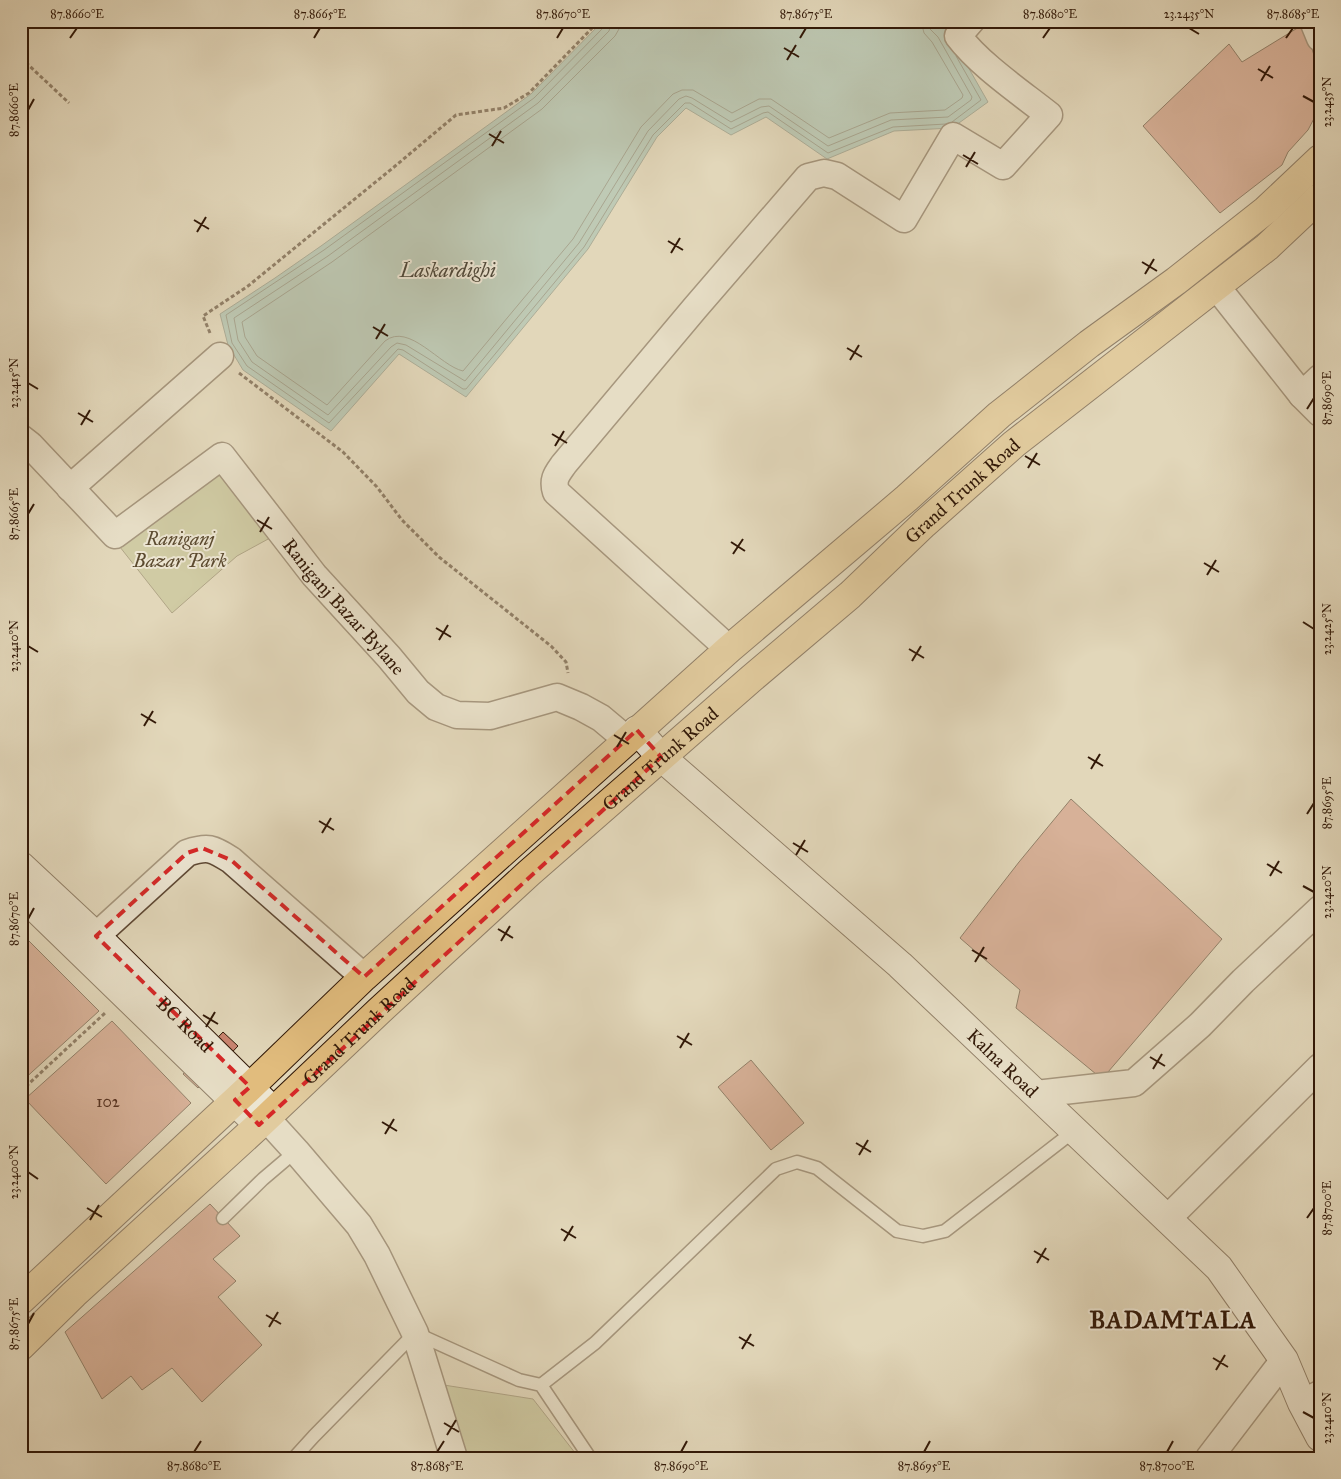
<svg xmlns="http://www.w3.org/2000/svg" width="1341" height="1479" font-family="'IM FELL Great Primer',serif">
<style>
.green{fill:#babc8b;stroke:#766a4a}
.water{fill:#95bab0;stroke:#6d7a6d}
.lines{fill:none;stroke-linecap:round;stroke-linejoin:round}
.shore{stroke:#646a5c;stroke-width:1}
.building{fill:#ca8470;stroke:#321908}
.lane-casing{stroke:#5e4834;stroke-width:15}
.street-casing{stroke:#5e4834;stroke-width:29}
.secondary-casing{stroke:#321908;stroke-width:30}
.highway-casing{stroke:#321908;stroke-width:30}
.path{stroke:#321908;stroke-width:3;stroke-dasharray:4 2.5;stroke-linecap:butt}
.lane{stroke:#ece5d2;stroke-width:12}
.street{stroke:#ece5d2;stroke-width:26}
.secondary{stroke:#ece5d2;stroke-width:28}
.highway{stroke:#e1bc7d;stroke-width:28}
.marked{fill:none;stroke:#d62828;stroke-width:4;stroke-dasharray:10 6;stroke-linejoin:round}
.ticks{fill:none;stroke:#321908;stroke-width:2}
.labels{text-anchor:middle;dominant-baseline:central;stroke-width:4;stroke-linejoin:round;paint-order:stroke}
.number-label{font-size:16px;fill:#583422}
.street-label{font-size:19px;fill:#321908;stroke:#ece5d2}
.park-label{font-size:19px;font-style:italic;fill:#5b4a2f;stroke:#ece5d2}
.water-label{font-size:20px;font-style:italic;fill:#50493a;stroke:#ece5d2}
.district-label{font-size:24px;font-weight:bold;letter-spacing:1px;fill:#321908;stroke:#ece5d2}
.neatline{fill:none;stroke:#321908;stroke-width:2}
.ticks-label{font-size:12px;text-anchor:middle;fill:#321908}
</style>
<rect width="100%" height="100%" fill="#e2d7ba"/>
<filter id="stains"><feTurbulence type="fractalNoise" baseFrequency=".004" numOctaves="4"/><feColorMatrix values="0 0 0 0 .2 0 0 0 0 .09 0 0 0 0 .02 0 0 0 .5 -.17"/></filter>
<radialGradient id="worn" r=".72"><stop offset=".6" stop-color="#630" stop-opacity="0"/><stop offset="1" stop-color="#630" stop-opacity=".3"/></radialGradient>
<g class="green">
<polygon points="218,468 270,538 237,556 172,613 116,542"/>
<polygon points="431,1383 533,1399 579,1458 463,1458"/>
</g>
<polygon class="water" points="603,21 938,21 947,30 988,102 952,128 894,131 827,159 766,117 731,135 686,108 657,137 588,249 466,397 399,354 331,431 243,370 228,345 220,314 275,278 321,246 531,94"/>
<g class="lines">
<g class="shore">
<polyline points="606,21 604,27 534,98 324,250 226,315 232,343 247,366 329,423 398,349 403,350 463,389 466,389 584,247 653,135 685,103 690,103 731,129 763,113 768,112 828,153 893,127 946,124"/>
<polyline points="612,21 609,31 538,103 328,256 234,318 238,340 252,362 328,415 391,347 397,343 406,345 465,381 579,243 648,131 679,99 686,96 692,98 731,122 761,107 769,106 828,146 891,120 948,117 971,100 972,97 938,37 930,29 928,21"/>
<path d="M620,21L619,29L615,36L542,109L332,262L242,322L245,337L257,356L327,405L385,341C409,322 440,366 463,371L573,239L641,127L673,94L682,90H693L732,113L759,99H771L829,138L890,113L945,110L962,98L963,95L932,42L924,33L921,21"/>
<polyline points="952,122 981,100 956,56"/>
</g>
</g>
<g class="building">
<polygon points="1304,24 1320,74 1320,107 1308,130 1288,152 1282,165 1220,213 1143,126 1229,44 1242,62"/>
<polygon points="1071,799 1222,939 1102,1079 1016,1008 1020,990 960,938 1019,862"/>
<polygon points="21,933 99,1011 21,1082"/>
<polygon points="112,1021 191,1103 106,1184 25,1099"/>
<polygon points="223,1032 238,1046 198,1088 183,1074"/>
<polygon points="751,1060 804,1123 771,1150 718,1087"/>
<polygon points="210,1204 240,1236 213,1259 236,1281 218,1297 262,1345 202,1402 172,1368 142,1390 131,1376 102,1399 65,1332"/>
</g>
<g class="lines">
<g class="lane-casing">
<g id="lane">
<polyline points="223,1218 263,1179 296,1151"/>
<polyline points="541,1385 595,1343 776,1169 797,1162 817,1168 897,1231 923,1236 945,1231 1074,1131"/>
<polyline points="294,1458 314,1436 415,1333 519,1380 541,1385 590,1458"/>
</g>
</g>
<g class="street-casing">
<g id="street">
<polyline points="1313,21 1320,38"/>
<polyline points="1216,286 1302,395 1320,378"/>
<polyline points="1302,395 1320,413"/>
<path id="s1" d="M21,438L30,445L115,535L222,456L314,575L389,657L418,692L436,707L457,715L490,716L557,697L581,707L601,718L626,739"/>
<polyline points="70,488 220,356"/>
<path d="M729,649L556,492C552,479 557,474 564,464L695,308L808,177L824,173L837,176L904,219L953,136L1003,166L1049,115C1020,92 980,65 958,36L971,21"/>
<path d="M96,936L187,853C208,846 212,848 231,860L364,977"/>
<polyline points="1036,1094 1134,1083 1200,1025 1243,981 1320,909"/>
<polyline points="266,1118 296,1151 359,1225 377,1255 415,1333 454,1458"/>
<polyline points="1167,1219 1320,1067"/>
<polyline points="1302,1403 1320,1394"/>
<polyline points="1209,1458 1284,1360"/>
</g>
</g>
<g class="secondary-casing">
<g id="secondary">
<path id="s2" d="M637,730L661,757L900,965L1219,1268L1284,1360L1302,1403L1320,1437"/>
<path id="s3" d="M21,866L96,936L273,1111"/>
<polyline points="21,894 259,1125"/>
</g>
</g>
<g class="highway-casing">
<g id="highway">
<polyline points="21,1300 250,1087 364,977 729,649 907,498 999,415 1089,344 1176,281 1266,210 1320,159"/>
<path id="s4" d="M21,1346L74,1294L259,1125L378,1012L529,873L752,678L850,595L924,524L1014,444L1267,247L1320,197"/>
</g>
</g>
<g class="path">
<polyline points="21,58 69,103"/>
<polyline points="210,333 203,316 248,286 394,167 456,115 504,108 529,93 599,21"/>
<polyline points="239,373 343,452 377,487 402,520 439,557 551,646 566,662 568,673"/>
<polyline points="21,1091 105,1013"/>
</g>
<use href="#lane" class="lane"/>
<use href="#street" class="street"/>
<use href="#secondary" class="secondary"/>
<use href="#highway" class="highway"/>
</g>
<path d="M0 0H1341V1479H0ZM637,730L661,757L259,1125L235,1100L250,1087L96,936L187,853L202,848L231,860L364,977Z" fill="#e2d7ba" fill-opacity=".55" fill-rule="evenodd"/>
<path class="marked" d="M637,730L661,757L259,1125L235,1100L250,1087L96,936L187,853L202,848L231,860L364,977Z"/>
<path class="ticks" d="M1189,28L1199,34M70,38L77,28M314,38L320,28M557,38L563,28M800,38L806,28M1043,38L1050,28M1286,38L1293,28M784,48L799,57M787,60L796,45M1258,69L1273,78M1261,81L1270,66M1303,96L1314,102M28,110L34,99M489,134L504,143M492,146L501,131M963,155L978,164M966,167L975,152M194,220L209,229M197,232L206,217M668,241L683,250M671,253L680,238M1142,262L1157,271M1145,274L1154,259M373,327L388,336M376,339L385,324M847,348L862,357M850,360L859,345M28,383L38,389M1307,409L1314,398M78,413L93,422M81,425L90,410M552,434L567,443M555,446L564,431M1025,456L1040,465M1028,468L1037,453M28,514L34,504M257,520L272,529M260,532L269,517M731,542L745,551M733,554L743,539M1204,563L1219,572M1207,575L1216,560M1303,622L1314,629M436,628L451,637M439,640L448,625M28,646L38,652M909,649L924,658M912,661L921,646M141,714L156,723M144,726L153,711M614,735L629,744M617,747L626,732M1088,757L1103,766M1091,769L1100,754M1307,814L1314,803M319,821L334,830M322,833L331,818M793,843L808,852M796,855L805,840M1267,864L1282,873M1270,876L1279,861M1303,886L1314,892M28,919L34,908M498,929L513,938M501,941L510,926M972,950L987,959M975,962L984,947M203,1015L218,1024M206,1027L215,1012M677,1036L692,1045M680,1048L689,1033M1150,1057L1165,1066M1153,1069L1162,1054M382,1122L397,1131M385,1134L394,1119M856,1143L871,1152M859,1155L868,1140M28,1172L38,1179M87,1208L102,1217M1307,1218L1314,1208M90,1220L99,1205M561,1229L576,1238M564,1241L573,1226M1034,1251L1049,1260M1037,1263L1046,1248M266,1315L281,1324M28,1324L34,1313M269,1327L278,1312M739,1337L754,1346M742,1349L751,1334M1213,1358L1228,1367M1216,1370L1225,1355M1303,1412L1314,1418M444,1423L459,1432M447,1435L456,1420M194,1452L201,1441M437,1452L444,1441M681,1452L687,1441M924,1452L930,1441M1167,1452L1173,1441"/>
<g class="labels">
<g class="number-label">
<text x="108" y="1101">102</text>
</g>
<g class="street-label">
<text stroke="none"><textPath href="#s4" startOffset="1272">Grand Trunk Road</textPath></text>
<text stroke="none"><textPath href="#s1" startOffset="462">Raniganj Bazar Bylane</textPath></text>
<text stroke="none"><textPath href="#s4" startOffset="868">Grand Trunk Road</textPath></text>
<text stroke="none"><textPath href="#s3" startOffset="228">BC Road</textPath></text>
<text stroke="none"><textPath href="#s4" startOffset="462">Grand Trunk Road</textPath></text>
<text stroke="none"><textPath href="#s2" startOffset="495">Kalna Road</textPath></text>
</g>
<g class="park-label">
<text x="180" y="538">Raniganj<tspan x="180" dy="22">Bazar Park</tspan></text>
</g>
<g class="water-label">
<text x="448" y="270">Laskardighi</text>
</g>
<g class="district-label">
<text x="1173" y="1320">BADAMTALA</text>
</g>
</g>
<rect width="1341" height="1479" fill="none" stroke="#e2d7ba" stroke-width="55"/>
<rect x="28" y="28" width="1286" height="1424" class="neatline"/>
<g class="ticks-label">
<text x="77" y="18">87.8660°E</text>
<text x="320" y="18">87.8665°E</text>
<text x="563" y="18">87.8670°E</text>
<text x="806" y="18">87.8675°E</text>
<text x="1050" y="18">87.8680°E</text>
<text x="1189" y="18">23.2435°N</text>
<text x="1293" y="18">87.8685°E</text>
<text transform="translate(1327 102) rotate(-90)" y="4">23.2435°N</text>
<text transform="translate(14 110) rotate(-90)" y="4">87.8660°E</text>
<text transform="translate(14 383) rotate(-90)" y="4">23.2415°N</text>
<text transform="translate(1327 398) rotate(-90)" y="4">87.8690°E</text>
<text transform="translate(14 514) rotate(-90)" y="4">87.8665°E</text>
<text transform="translate(1327 629) rotate(-90)" y="4">23.2425°N</text>
<text transform="translate(14 646) rotate(-90)" y="4">23.2410°N</text>
<text transform="translate(1327 803) rotate(-90)" y="4">87.8695°E</text>
<text transform="translate(1327 892) rotate(-90)" y="4">23.2420°N</text>
<text transform="translate(14 919) rotate(-90)" y="4">87.8670°E</text>
<text transform="translate(14 1172) rotate(-90)" y="4">23.2400°N</text>
<text transform="translate(1327 1208) rotate(-90)" y="4">87.8700°E</text>
<text transform="translate(14 1324) rotate(-90)" y="4">87.8675°E</text>
<text transform="translate(1327 1418) rotate(-90)" y="4">23.2410°N</text>
<text x="194" y="1470">87.8680°E</text>
<text x="437" y="1470">87.8685°E</text>
<text x="681" y="1470">87.8690°E</text>
<text x="924" y="1470">87.8695°E</text>
<text x="1167" y="1470">87.8700°E</text>
</g>
<rect width="100%" height="100%" filter="url(#stains)"/>
<rect width="100%" height="100%" fill="url(#worn)"/>
</svg>
